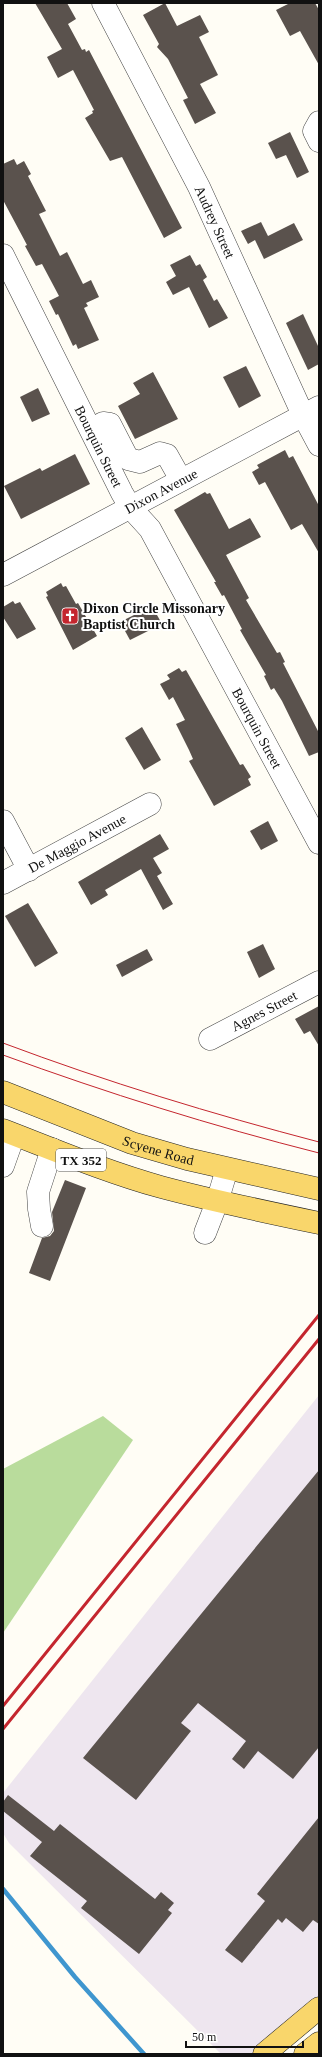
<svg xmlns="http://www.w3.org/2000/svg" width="322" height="2057" font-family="Georgia,serif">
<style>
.industrial{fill:#eee6ef}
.forest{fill:#b9dc9c}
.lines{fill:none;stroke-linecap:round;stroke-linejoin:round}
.stream{stroke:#3f96cf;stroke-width:4.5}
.building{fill:#5a524d}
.minor-casing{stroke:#444;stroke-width:23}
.major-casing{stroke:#222;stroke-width:23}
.minor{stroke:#fff;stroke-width:22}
.major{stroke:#f9d66b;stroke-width:22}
.tram{stroke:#c4262e;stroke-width:1}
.rail{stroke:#c4262e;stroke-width:3}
.labels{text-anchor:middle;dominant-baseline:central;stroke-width:4;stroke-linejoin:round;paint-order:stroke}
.shield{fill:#fff;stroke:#585858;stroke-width:1}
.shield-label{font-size:13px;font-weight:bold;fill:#111}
.street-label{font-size:14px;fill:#111;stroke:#fff}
.poi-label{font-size:14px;font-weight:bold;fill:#111;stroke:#fff;text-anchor:start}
</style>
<rect width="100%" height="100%" fill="#fffdf5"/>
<polygon class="industrial" points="319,1395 319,2005 251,2054 221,2054 9,1843 3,1833 3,1793"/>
<polygon class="forest" points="103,1416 133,1440 3,1633 3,1469"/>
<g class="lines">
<polyline class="stream" points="3,1889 75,1977 144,2054"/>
</g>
<g class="building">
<polygon points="35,3 67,3 76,19 68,24 82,50 85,49 86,52 89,50 182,228 164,238 122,157 110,161 85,118 93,113 92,111 94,110 73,70 58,78 47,57 62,49"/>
<polygon points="165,3 177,26 200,15 209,32 199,37 218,75 200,84 216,113 195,124 183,100 188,98 168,59 157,47 159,44 143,15"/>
<polygon points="290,3 315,3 319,10 319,65 300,31 290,36 276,10"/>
<polygon points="290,132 309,172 297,178 286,155 276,159 268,143"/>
<polygon points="14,159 17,165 24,161 31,174 28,176 46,211 39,214 60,256 67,252 83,284 91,280 99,297 86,303 88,306 84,308 99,340 78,349 76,344 73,346 58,314 56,315 49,301 59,296 42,264 36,266 25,246 27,245 3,200 3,164"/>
<polygon points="261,222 268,236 294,223 303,240 264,259 255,240 248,244 241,231"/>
<polygon points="190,255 196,266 200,264 207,277 203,280 214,301 217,299 228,318 209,328 189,287 173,295 166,282 176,276 170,265"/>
<polygon points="303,314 319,348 319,364 308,370 286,323"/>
<polygon points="246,366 261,396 239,408 223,377"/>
<polygon points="153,372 178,419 135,439 118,406 140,394 133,383"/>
<polygon points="38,388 50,414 32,422 20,397"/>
<polygon points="285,450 289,458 293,456 319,506 319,553 302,524 291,530 265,482 259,485 252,472 259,468 257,465"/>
<polygon points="75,454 90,484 21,519 4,486 40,468 42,471"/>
<polygon points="205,492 207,494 210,493 229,529 250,518 261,537 226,555 249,598 246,600 277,653 280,652 285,662 283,663 319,733 319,752 309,756 282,701 274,688 271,690 264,676 266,675 240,630 242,629 224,595 222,596 214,582 216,582 174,510"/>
<polygon points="61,583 63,587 66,586 76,604 78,603 97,636 73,650 46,597 48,596 46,592"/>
<polygon points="13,601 15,604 20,602 36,629 17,639 3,617 3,607"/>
<polygon points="152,606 162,624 130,640 120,622"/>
<polygon points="179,668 182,672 186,670 240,765 243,764 251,777 248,779 251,785 214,806 189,761 193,759 189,750 176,724 185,720 173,697 169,700 160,684 170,679 167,675"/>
<polygon points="142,727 161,760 144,770 125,738"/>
<polygon points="268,821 278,841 261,850 250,831"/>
<polygon points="160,834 169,849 153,858 162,873 157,876 173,904 163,910 141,869 105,890 108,895 91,905 78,882"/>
<polygon points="28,903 58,953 35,967 5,916"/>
<polygon points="263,944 275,969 259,978 247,952"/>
<polygon points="147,949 153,960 122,977 116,965"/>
<polygon points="319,1006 319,1046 310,1031 304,1034 295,1019"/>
<polygon points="65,1180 86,1188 50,1281 29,1273 42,1238 50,1236 54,1231 52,1212"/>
<polygon points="319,1470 319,1747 293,1779 258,1751 244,1769 232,1759 246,1741 198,1703 181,1723 191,1731 136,1800 83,1758"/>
<polygon points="8,1795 54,1831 60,1824 155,1899 161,1892 174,1903 168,1910 172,1913 139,1954 81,1908 87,1901 30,1856 42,1842 3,1811 3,1802"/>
<polygon points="319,1817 319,1924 313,1920 303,1932 286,1918 282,1923 278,1919 242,1963 225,1950 265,1901 257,1894"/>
</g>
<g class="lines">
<g class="minor-casing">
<g id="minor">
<path id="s1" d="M103,3L199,187L303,415L319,445"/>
<polyline points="319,122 314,131 319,141"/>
<path id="s2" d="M3,255L122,493L130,507L150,529L319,843"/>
<polyline points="92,430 103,423 110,424 128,459 140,462 160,453 167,455 181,480"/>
<path id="s3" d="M3,575L319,407"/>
<polyline points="3,821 29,870"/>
<path id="s4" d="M3,883L150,804"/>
<path id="s5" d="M210,1039L319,982"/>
<polyline points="3,1166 14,1135"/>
<polyline points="42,1226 39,1209 38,1192 52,1149"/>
<polyline points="205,1233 217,1202 227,1169"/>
</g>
</g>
<g class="major-casing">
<g id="major">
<path id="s6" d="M3,1092L132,1143L187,1159L319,1189"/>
<path d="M3,1130C55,1150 107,1172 161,1187C213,1201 266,1212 319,1223"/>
<polyline points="264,2054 319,2008"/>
<polyline points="305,2054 319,2043"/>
</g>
</g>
<use href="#minor" class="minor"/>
<use href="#major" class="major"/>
<g class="tram">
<path d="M3,1043C107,1082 212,1114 319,1142"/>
<path d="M3,1055C107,1093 212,1126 319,1153"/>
</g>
<g class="rail">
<polyline points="3,1706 319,1315"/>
<polyline points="3,1729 319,1339"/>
</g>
</g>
<defs>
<g id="church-square" transform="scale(0.9)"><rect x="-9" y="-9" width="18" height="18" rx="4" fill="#c4262e" stroke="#fff"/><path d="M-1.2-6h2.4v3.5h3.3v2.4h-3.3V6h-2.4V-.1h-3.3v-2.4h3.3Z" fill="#fff"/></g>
</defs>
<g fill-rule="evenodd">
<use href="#church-square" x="70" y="616"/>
</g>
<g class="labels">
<rect class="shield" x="56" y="1149" width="50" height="22" rx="3"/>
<g class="shield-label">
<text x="81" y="1160">TX 352</text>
</g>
<g class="street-label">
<text stroke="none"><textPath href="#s1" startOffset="246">Audrey Street</textPath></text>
<text stroke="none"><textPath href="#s2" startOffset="214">Bourquin Street</textPath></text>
<text stroke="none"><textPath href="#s3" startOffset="179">Dixon Avenue</textPath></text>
<text stroke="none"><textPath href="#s2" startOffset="538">Bourquin Street</textPath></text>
<text stroke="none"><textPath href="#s4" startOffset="84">De Maggio Avenue</textPath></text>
<text stroke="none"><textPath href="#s5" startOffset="61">Agnes Street</textPath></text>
<text stroke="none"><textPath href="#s6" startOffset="166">Scyene Road</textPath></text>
</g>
<g class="poi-label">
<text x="83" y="608">Dixon Circle Missonary<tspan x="83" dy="16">Baptist Church</tspan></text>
</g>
</g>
<rect width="322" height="2057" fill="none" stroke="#111111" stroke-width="8"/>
<path d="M186 2041v6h117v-6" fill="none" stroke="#111111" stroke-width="2"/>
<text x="192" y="2041" font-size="12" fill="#111111" stroke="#ffffff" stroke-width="3" paint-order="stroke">50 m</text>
</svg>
